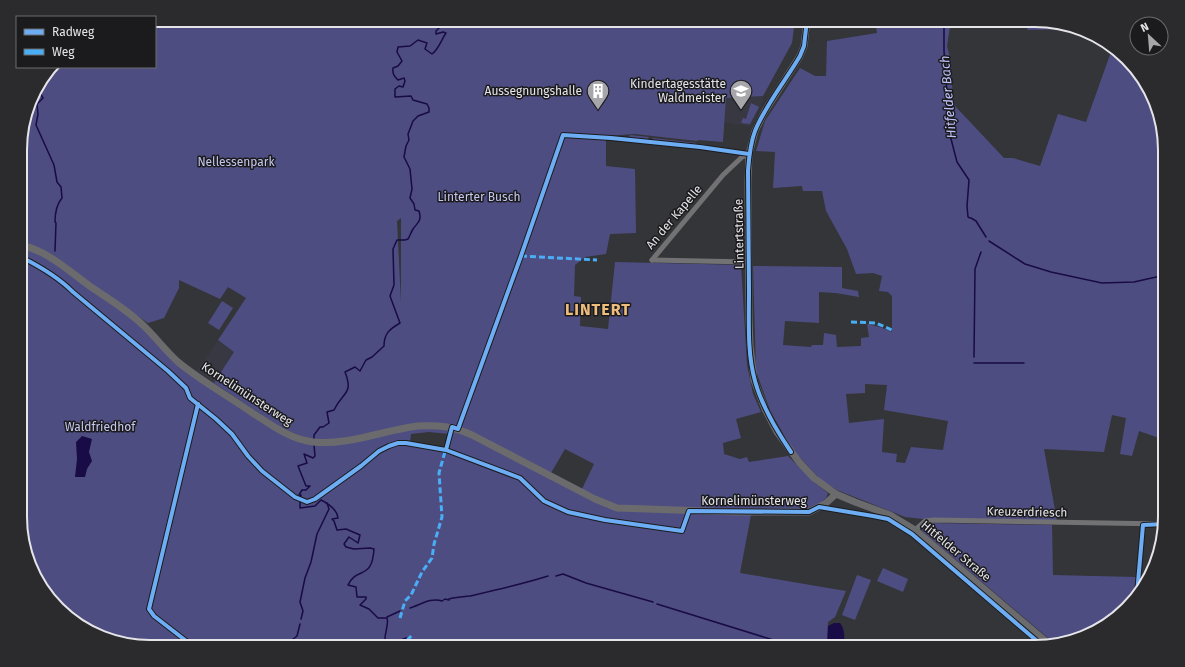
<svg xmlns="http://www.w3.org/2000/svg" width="1185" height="667" font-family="'Fira Sans',sans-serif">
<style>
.built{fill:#383843}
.green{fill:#4e4d82;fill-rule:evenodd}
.water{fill:#190b45}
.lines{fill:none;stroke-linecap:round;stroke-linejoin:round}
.stream{stroke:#190b45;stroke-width:1.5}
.street{stroke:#727274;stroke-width:5}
.secondary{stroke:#6b6b6e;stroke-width:7}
.quiet{stroke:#49aef6;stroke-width:3;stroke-dasharray:6 3;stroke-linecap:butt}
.cycleway-casing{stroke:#1b1b1e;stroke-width:6}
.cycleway{stroke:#6dadf4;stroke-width:4}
.labels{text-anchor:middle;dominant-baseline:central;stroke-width:3;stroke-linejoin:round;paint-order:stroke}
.poi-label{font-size:12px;fill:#e5e5e9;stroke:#1b1b1e;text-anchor:end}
.park-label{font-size:12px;fill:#c6c8ef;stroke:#1b1b1e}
.street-label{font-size:12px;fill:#e5e5e9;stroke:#1b1b1e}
.water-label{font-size:13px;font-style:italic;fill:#c0c2fd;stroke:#1b1b1e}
.district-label{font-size:16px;font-weight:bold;letter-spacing:1px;fill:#eebd7c;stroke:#1b1b1e}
.rim{fill:none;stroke:#e5e5e9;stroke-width:2}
</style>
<rect width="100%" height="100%" fill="#343538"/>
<g class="built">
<polygon points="763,96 763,101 751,127 724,122 726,97"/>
<polygon points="218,340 234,352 214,383 197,371"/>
</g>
<g class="green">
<path d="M155,20H795L792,43L763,96L726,98L723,142L698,140L697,141L635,134L606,136V166L635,169L636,233L610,234L606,254L585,257L575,265L574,296L581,297L580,326L608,329L615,262L741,265L747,365L753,394L761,412L736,419L741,438L723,443L724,454L740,459L747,457L749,462L788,456L814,482L828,493L826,498L822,502L808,509L759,510L623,507L608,502L582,489L594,464L565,449L551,473L462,428L460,431L606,507L623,511L751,515L740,573L846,591L835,617L828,622L827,647H149L85,630L42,590L21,534V248L44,256L124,312L142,327L172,359L187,371L233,403L291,439L303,443L306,438L281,428L214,383L234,352L218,340L246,298L228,287L220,299L179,280V288L164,318L148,323C129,310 110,297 92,284C68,266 51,250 21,241V133L33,92L53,67H155ZM401,218V303L397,221ZM429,432L449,434L444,447L410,442L411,434Z"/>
<path d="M875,20H951L947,46L951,61L952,86L955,106L1004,158H1013L1040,166L1058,114L1086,122L1112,49L1143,78L1165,141V434L1162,439L1139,431L1132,456L1120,454L1126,418L1112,415L1104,452L1044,449L1057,521L923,519L905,517L837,490L821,480L791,448L770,410L756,371L753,266L842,267V288L858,291L859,297L836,293L819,292V323L785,321L783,345L811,347L812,345H823L824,333L836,335L837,347L861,346V338L869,337L867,324L880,327L892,332V296L888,292L879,291L882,276L873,273L856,274L847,249L826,211L822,191H803L802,186L773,188L775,152L756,151L765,121L800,68L815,76H826L827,41L877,33ZM865,384L887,385L884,410L948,421L943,450L911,447L905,463L896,462L897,454L882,452L884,419L849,423L846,394L865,393Z"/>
<polygon points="1022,20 1036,20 1088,34 1068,29 1028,30"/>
<polygon points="751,103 759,107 750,124 741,123 743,118 746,119"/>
<polygon points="630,135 649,137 647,140 629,138"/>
<polygon points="652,138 697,143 694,146 654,141"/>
<polygon points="701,144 727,149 726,150 704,148"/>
<polygon points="222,301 233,308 219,330 208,323"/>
<polygon points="928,523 1052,525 1053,575 1136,577 1134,596 1107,625 1054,643 922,531 924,524"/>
<polygon points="883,568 908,579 903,592 877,581"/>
<polygon points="857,575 871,580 855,620 842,615"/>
</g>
<g class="water">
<polygon points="82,436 92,439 89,452 92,461 87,469 85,477 75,477 77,459 76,442"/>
<path d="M834,623H840C845,629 845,639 843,647H827L828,626Z"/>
</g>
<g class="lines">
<g class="stream">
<polyline points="944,20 944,51 950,135 957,162 969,180 967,206 968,217 970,218"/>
<path d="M37,88L43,98L37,104L38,114L36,125L54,165L57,182L61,187L62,198C56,205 55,213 55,222L56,223L55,251"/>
<polyline points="971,218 976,221 986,237"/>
<polyline points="989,241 1025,264 1051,272 1102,283 1134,282 1165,275"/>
<polyline points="974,357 975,269 981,252"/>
<polyline points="974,363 1024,363"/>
<path d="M314,439V435L320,427H323L329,423L327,412L334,410C342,392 354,395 345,372L355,367L360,371L366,360L372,357L384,346C384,333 390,329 400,323L390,296L394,285L393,249L397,240H405L408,239C410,236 411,232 413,229C418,222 422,221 419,211L415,210L414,204L410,198L412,189L410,169L404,157L406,146L409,140L408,134L413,121L418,116L429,112V108L427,104L413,100L411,96L395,97V89L399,86L403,87L405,81L404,78L398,80C395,77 392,74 393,68L398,66L402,61L397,52L398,47L410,46L418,40L427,43L425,49L432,54C439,49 441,40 446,33L443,32L436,34V31L440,27L442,20"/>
<path d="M314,445L315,456L313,458L304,454L307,463L298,466L306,486H310L306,490H302L299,495H301L300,500V508L315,506L321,500C329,504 337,509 338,518L332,519L334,521L337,530L346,529L360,535L358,543L349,537L344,544L346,547L354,549L370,548L374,549C372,581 357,566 348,585L356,587L357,597H366V599L360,605L369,609L378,618H387C389,624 385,632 385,639L388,642H392L394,647L400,645L401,640L406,638L411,641L408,647"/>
<polyline points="556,576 563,574 586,583 653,602"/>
<polyline points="657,604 796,647"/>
<path d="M410,608C420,605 431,597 442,601L445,599L449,600V599C456,597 463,597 470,596C496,590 523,584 548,576"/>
<polyline points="387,617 400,611"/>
<polyline points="301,619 303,611 300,602 305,578 311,562 317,534 329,509 327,503"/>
<polyline points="283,647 297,636 300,624"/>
<polyline points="416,647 417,645 422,641 425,642 425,647"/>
</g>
<g class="street">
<polyline points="652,260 723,175 742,157 749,154"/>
<polyline points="652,260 749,262"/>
<polyline points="915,530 925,521 934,520 1165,524"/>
<polyline points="1137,594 1143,525"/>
</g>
<g class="secondary">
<polyline points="807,20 804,46 800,56 765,111 755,131 749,154 748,183 749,318 750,345 754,380 765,409 777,432 799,462 814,478 836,494 855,502 890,515 915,530 1050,645"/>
<path d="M21,245C48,251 69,271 91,287C109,299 129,311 145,327C156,338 166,351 178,362C200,380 225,394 248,410C269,423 288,439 313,442C347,446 384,430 418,426C439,425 452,426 472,435L595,499L617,508L736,512H809L825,504L836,494"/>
</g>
<g class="quiet">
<polyline points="521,256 597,260"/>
<polyline points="851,322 876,323 892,330"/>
<polyline points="400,618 405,601 411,595 422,572 432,558 434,544 442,517 439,473 446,448"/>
<polyline points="401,647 412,635"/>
</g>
<g class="cycleway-casing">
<g id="cycleway">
<path d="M21,257C41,267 58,277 73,292L168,371L186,388L190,398L216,419L232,434L248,456L262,471L295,497L307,502L315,499L361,466L379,451L389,446L398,443H406L446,450L520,478L544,501L568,512L605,520L682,531L689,511L809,512L819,507L873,516L888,519L912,534L1044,647"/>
<polyline points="446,450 452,427 458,429 521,256 563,135 611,138 700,147 749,154"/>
<path d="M791,452C776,430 762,407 755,381C747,353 749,320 749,290C749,250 748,210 748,171C749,157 750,144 755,131C766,104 786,80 800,56L804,46L807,20"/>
<polyline points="1137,594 1143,525 1165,524"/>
<polyline points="194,647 154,616 149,609 198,404"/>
</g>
</g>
<use href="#cycleway" class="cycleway"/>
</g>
<defs>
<g id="building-pin" transform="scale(1.15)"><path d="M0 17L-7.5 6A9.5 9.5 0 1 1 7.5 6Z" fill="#a7a7ab" stroke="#1b1b1e"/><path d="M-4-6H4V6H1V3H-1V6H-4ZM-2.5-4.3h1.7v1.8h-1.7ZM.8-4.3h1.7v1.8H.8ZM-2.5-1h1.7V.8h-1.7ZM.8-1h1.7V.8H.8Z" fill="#fff"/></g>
<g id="school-pin" transform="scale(1.15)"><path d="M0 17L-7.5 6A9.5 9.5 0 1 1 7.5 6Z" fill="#a7a7ab" stroke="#1b1b1e"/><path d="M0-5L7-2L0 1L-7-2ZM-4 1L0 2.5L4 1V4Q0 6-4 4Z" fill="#fff"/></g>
</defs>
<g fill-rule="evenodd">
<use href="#building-pin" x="598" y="91"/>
<use href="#school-pin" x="741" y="91"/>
</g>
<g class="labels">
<g class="poi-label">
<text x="726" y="84">Kindertagesstätte<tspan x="726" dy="14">Waldmeister</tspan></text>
<text x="582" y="91">Aussegnungshalle</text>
</g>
<g class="park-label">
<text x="236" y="162">Nellessenpark</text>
<text x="479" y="197">Linterter Busch</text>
<text x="100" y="427">Waldfriedhof</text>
</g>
<g class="street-label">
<text transform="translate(674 217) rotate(-50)">An der Kapelle</text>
<text transform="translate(739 234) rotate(-91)">Lintertstraße</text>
<text transform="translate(247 394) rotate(33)">Kornelimünsterweg</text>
<text x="754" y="501">Kornelimünsterweg</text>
<text transform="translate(1027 512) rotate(1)">Kreuzerdriesch</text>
<text transform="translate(956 551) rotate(40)">Hitfelder Straße</text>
</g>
<g class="water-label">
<text transform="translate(948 97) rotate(-95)">Hitfelder Bach</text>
</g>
<g class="district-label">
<text x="598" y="309">LINTERT</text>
</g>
</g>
<path d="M0 0H1185V667H0ZM150 27H1035A123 123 0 0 1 1158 150V517A123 123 0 0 1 1035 640H150A123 123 0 0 1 27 517V150A123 123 0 0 1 150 27Z" fill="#2b2b2e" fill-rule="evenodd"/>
<path class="rim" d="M150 27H1035A123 123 0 0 1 1158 150V517A123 123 0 0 1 1035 640H150A123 123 0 0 1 27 517V150A123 123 0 0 1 150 27Z"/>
<rect x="16" y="16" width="140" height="52" fill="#1b1b1e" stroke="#6c6c6f"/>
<rect x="24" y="29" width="20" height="6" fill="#6dadf4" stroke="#6c6c6f"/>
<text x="52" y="36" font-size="12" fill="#e5e5e9">Radweg</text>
<rect x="24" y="49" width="20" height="6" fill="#49aef6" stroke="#6c6c6f"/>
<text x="52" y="56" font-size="12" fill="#e5e5e9">Weg</text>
<g transform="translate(1149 36) rotate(334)"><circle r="19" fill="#1b1b1e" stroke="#6c6c6f"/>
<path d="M0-3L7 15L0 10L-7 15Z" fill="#a7a7ab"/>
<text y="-6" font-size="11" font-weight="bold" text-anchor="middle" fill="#e5e5e9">N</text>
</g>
</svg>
